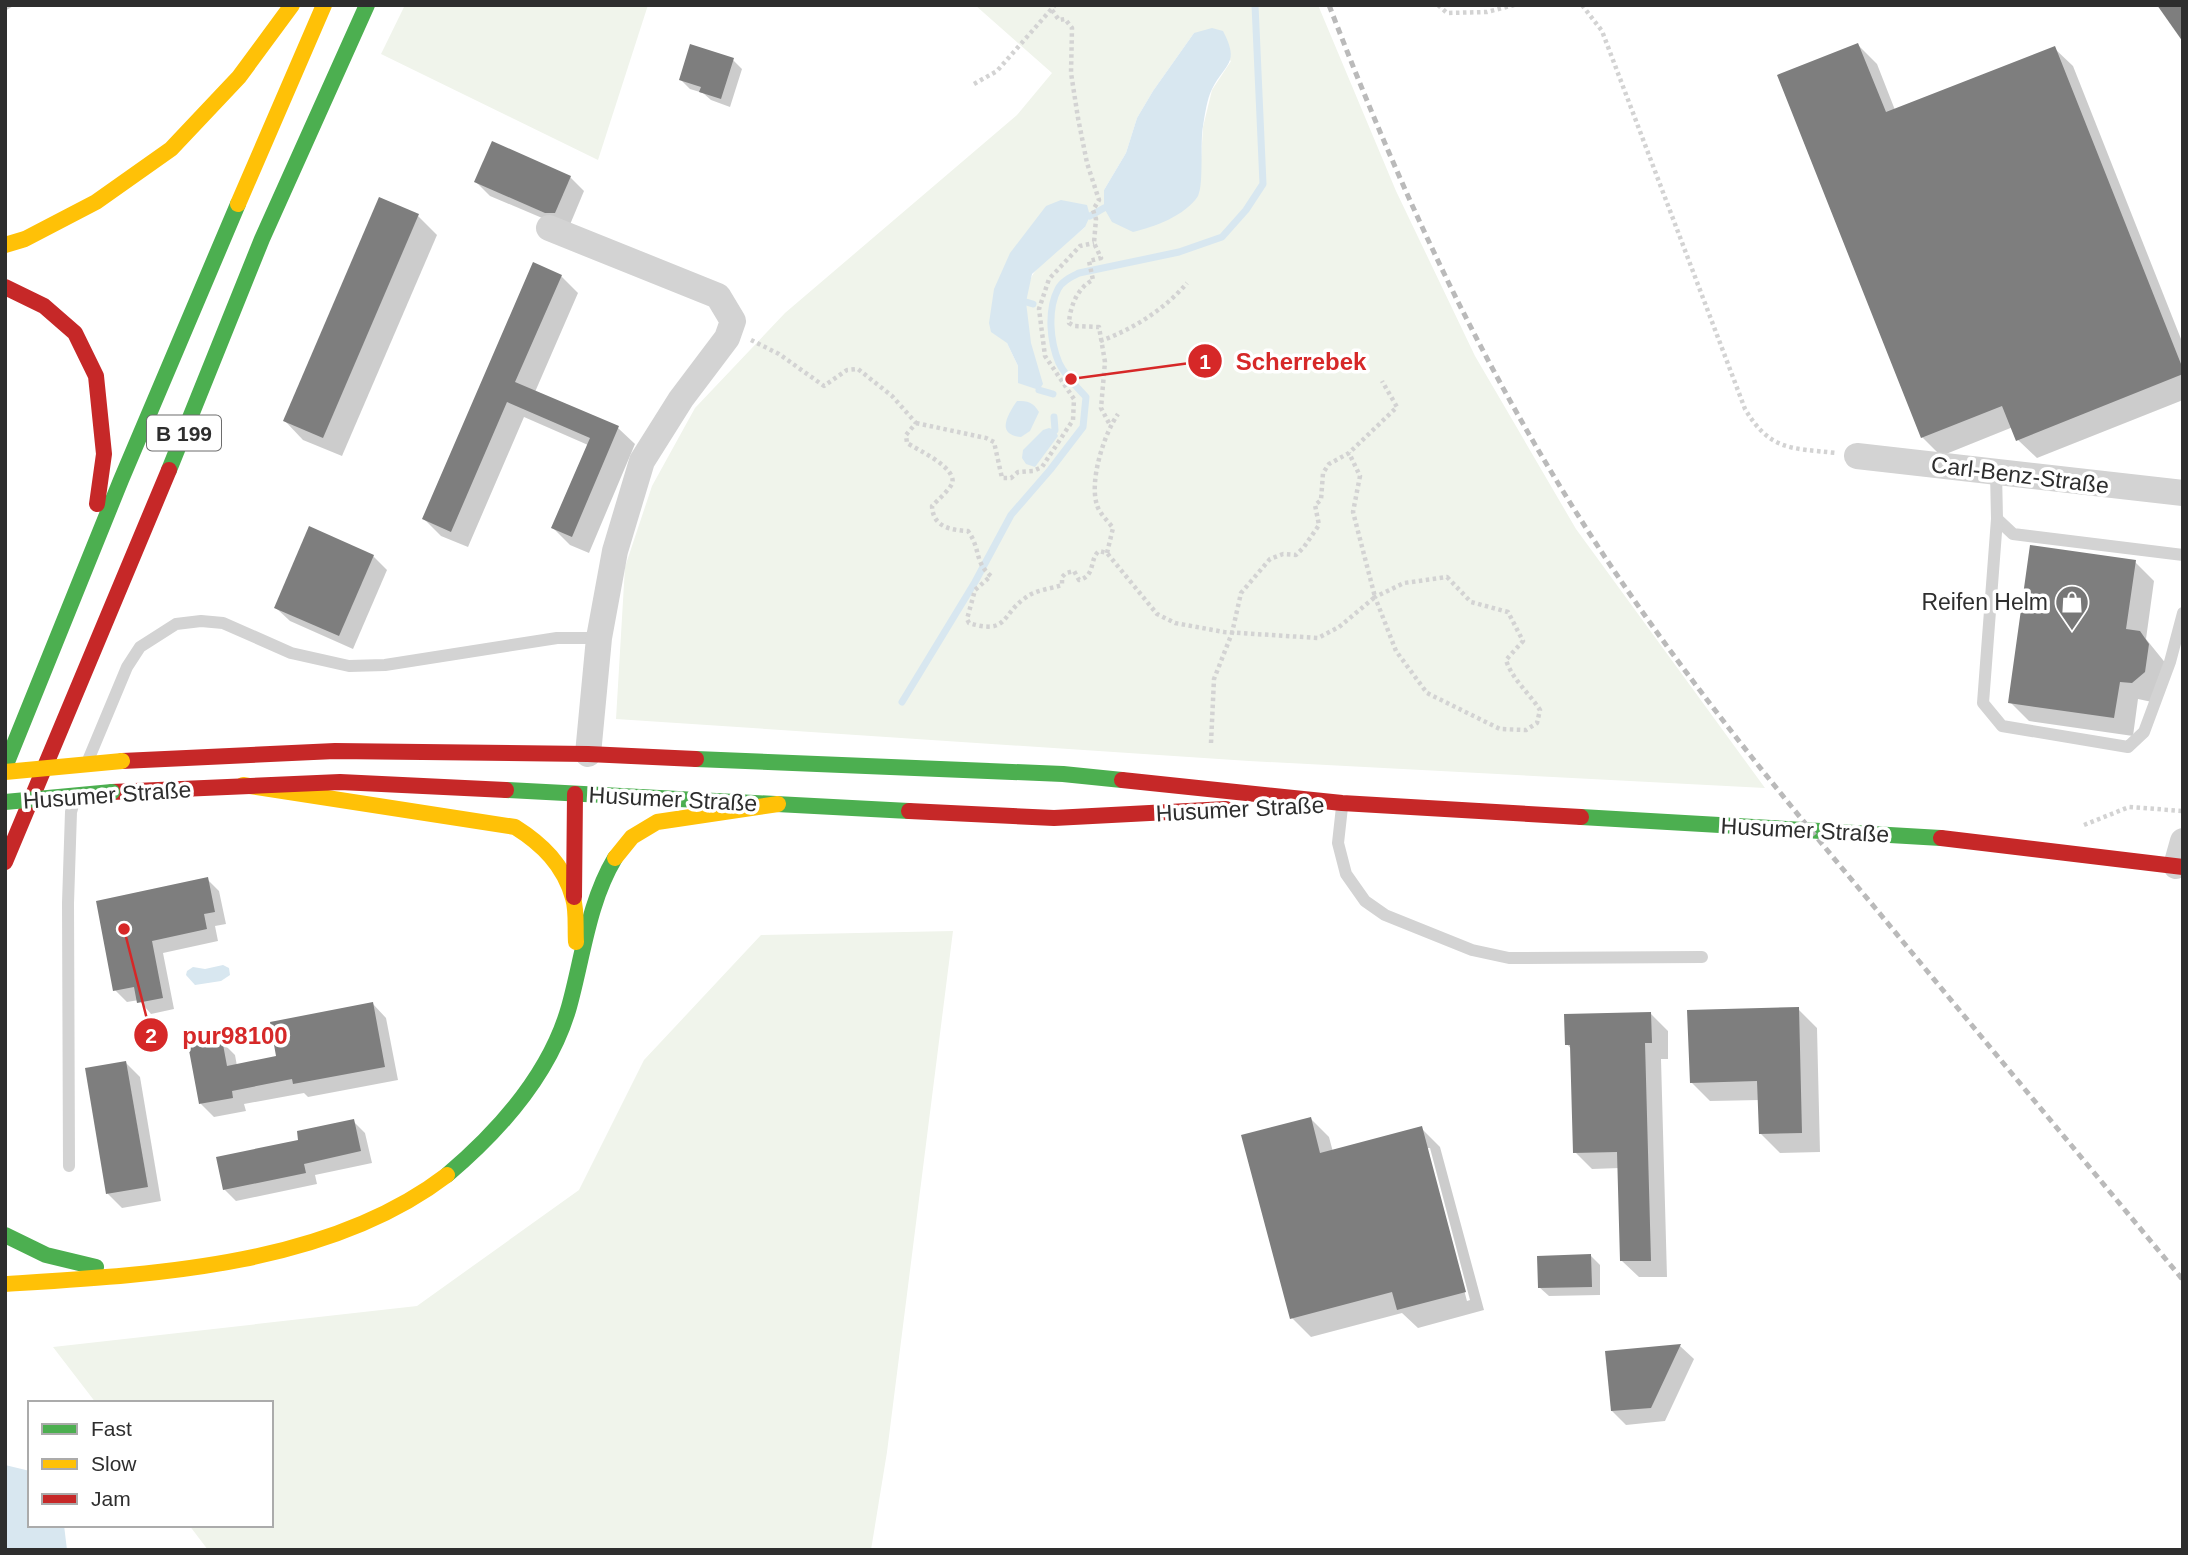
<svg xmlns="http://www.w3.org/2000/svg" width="2188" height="1555" font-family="Helvetica,sans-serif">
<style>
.green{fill:#f0f4eb;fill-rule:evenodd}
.water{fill:#d8e7f0}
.shadow{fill:#0003;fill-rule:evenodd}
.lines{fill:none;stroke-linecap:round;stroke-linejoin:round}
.stream{stroke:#d8e7f0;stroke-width:7}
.building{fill:#7e7e7e}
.path{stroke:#d3d3d3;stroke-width:4.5;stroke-dasharray:3.5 3.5;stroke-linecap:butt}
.lane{stroke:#d3d3d3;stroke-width:12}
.street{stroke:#d3d3d3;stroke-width:26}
.fast{stroke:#4caf50;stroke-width:16}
.slow{stroke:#ffc107;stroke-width:16}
.jam{stroke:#c62828;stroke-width:16}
.rail{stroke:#bababa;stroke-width:5;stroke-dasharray:7 5;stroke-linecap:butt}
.fast-bridge{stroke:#4caf50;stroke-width:16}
.slow-bridge{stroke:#ffc107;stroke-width:16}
.labels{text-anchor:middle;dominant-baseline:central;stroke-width:7;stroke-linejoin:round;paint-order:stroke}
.shield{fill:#fff;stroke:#6d6d6d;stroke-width:2}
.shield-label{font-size:21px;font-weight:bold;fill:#2e2e2e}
.street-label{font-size:23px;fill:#2e2e2e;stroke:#fff}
.poi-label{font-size:23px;fill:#2e2e2e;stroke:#fff;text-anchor:end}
.leader{fill:none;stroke:#d62828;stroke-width:2.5}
.callout-dot{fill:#d62828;stroke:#fff;stroke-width:2.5}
.mark-label{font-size:21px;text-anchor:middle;font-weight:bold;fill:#fff}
.callout-label{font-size:24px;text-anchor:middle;font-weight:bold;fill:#d62828;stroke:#fff;stroke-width:7;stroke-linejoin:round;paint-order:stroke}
</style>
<rect width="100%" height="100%" fill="#fff"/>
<g class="green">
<polygon points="405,5 648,5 598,160 381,54"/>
<path d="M975,5H1318L1396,191L1475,356L1576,529L1765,788L1249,761L616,719L625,567L652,486L695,408L785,313L1017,115L1052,73ZM1194,33L1231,61L1212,90L1203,127L1199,194L1104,190L1126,153L1137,118L1153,91ZM1046,206L1085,227C1074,237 1037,265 1032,276C1016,308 1033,352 1042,384L1018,366L1007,343Z"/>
<polygon points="953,931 887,1452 871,1550 208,1550 189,1525 271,1525 271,1403 96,1403 53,1347 417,1306 579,1190 644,1060 761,935"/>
</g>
<g class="water">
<path d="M1212,28L1223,31C1240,64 1226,62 1212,89C1207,99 1205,114 1203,126C1200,141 1204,185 1198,196C1185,216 1154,227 1133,232L1112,222L1104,208V190L1126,153L1137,118L1153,91L1194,33Z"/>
<polygon points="1061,200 1087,205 1090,216 1085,227 1032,274 1026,302 1031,343 1043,384 1039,390 1018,383 1018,366 1007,343 991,332 989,323 994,289 1010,253 1046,206"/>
<path d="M1017,401C1028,401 1033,402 1039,412L1030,431L1021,437C995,435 1008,414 1017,401Z"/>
<polygon points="1049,428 1055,430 1058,436 1035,467 1026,464 1022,458 1023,450 1043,430"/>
<polygon points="223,965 229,968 230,975 221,981 195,985 186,975 187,971 193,967 205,969"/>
<polygon points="5,1465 30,1471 30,1525 64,1525 67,1550 5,1550"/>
</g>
<g class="shadow">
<polygon points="5,5 15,5 5,11"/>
<polygon points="1858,45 1877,64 1895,110 2054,48 2073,66 2183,344 2183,400 2037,458 2018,440 2013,427 1941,456 1922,437"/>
<polygon points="733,60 742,69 730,107 711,100 703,93 690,89 681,80"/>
<polygon points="570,177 584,191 569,227 561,226 490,196 476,182"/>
<polygon points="418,216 437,235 342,456 303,440 285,421"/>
<polygon points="561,276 578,293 535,392 618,428 635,444 589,553 570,545 553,528 588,445 524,417 468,547 441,536 424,519"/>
<polygon points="373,556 387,570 353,649 290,621 276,608"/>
<polygon points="2135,562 2154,581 2146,639 2167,665 2152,702 2138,699 2133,736 2029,721 2010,702"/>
<polygon points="207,879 219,891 226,924 215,926 218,941 163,953 174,1009 151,1014 139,1000 127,1002 115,990 98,902"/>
<polygon points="373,1004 386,1018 398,1080 308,1097 304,1093 244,1104 246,1111 214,1117 201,1104 221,1041 235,1055 237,1066 278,1058"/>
<polygon points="1798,1009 1817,1028 1820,1152 1780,1153 1761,1134 1760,1100 1710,1101 1691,1082"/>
<polygon points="1651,1014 1668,1031 1668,1059 1661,1059 1667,1277 1639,1277 1622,1261 1620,1168 1592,1169 1575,1152 1572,1050 1567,1044"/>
<polygon points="126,1063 140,1077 161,1201 122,1208 108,1194"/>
<path d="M1310,1118L1329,1137L1333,1152L1421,1128L1440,1147L1484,1310L1418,1328L1402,1313L1311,1337L1292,1318ZM1426,1148H1430L1470,1300L1467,1301Z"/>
<polygon points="353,1121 365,1133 372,1163 315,1175 317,1184 236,1201 224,1189 301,1141"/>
<polygon points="1591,1256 1600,1265 1600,1295 1549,1296 1539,1287"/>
<polygon points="1680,1346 1694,1359 1665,1421 1626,1425 1612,1411 1607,1352"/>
</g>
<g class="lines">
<g class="stream">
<polyline points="1090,216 1104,208"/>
<polyline points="1026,302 1033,304"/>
<polyline points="1039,390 1053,394"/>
<polyline points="1054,417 1055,430"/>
<path d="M902,702L975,582L1011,515L1050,470L1083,427L1086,397C1077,387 1065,376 1059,363C1050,342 1047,310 1058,289C1062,281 1071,277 1079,273L1179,252L1222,237L1246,210L1263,184L1255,5"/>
</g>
</g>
<g class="building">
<polygon points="2157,5 2183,5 2183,42"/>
<polygon points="1858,43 1886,112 2055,46 2183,369 2183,374 2016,441 2002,406 1921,438 1777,75"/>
<polygon points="690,44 734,58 721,99 699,92 701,87 679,80"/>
<polygon points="492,141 571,176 555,213 545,213 474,182"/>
<polygon points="379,197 419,214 323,438 283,421"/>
<polygon points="533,262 562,275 515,382 619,426 572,537 551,528 590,438 507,402 451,532 422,519"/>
<polygon points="309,526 374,555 339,636 274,608"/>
<polygon points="2030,545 2136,560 2126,629 2140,631 2149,644 2145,672 2132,683 2120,682 2114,718 2008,703"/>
<polygon points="208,877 215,912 204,914 207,929 152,941 163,998 137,1003 134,987 113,991 96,901"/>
<polygon points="373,1002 385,1067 293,1084 292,1079 232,1091 233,1098 199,1104 188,1045 222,1039 227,1066 276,1056 270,1022"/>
<polygon points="1799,1007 1802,1133 1759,1134 1757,1081 1690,1083 1687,1010"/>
<polygon points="1651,1012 1652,1043 1645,1043 1651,1261 1620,1261 1617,1152 1573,1153 1570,1045 1565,1045 1564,1014"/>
<polygon points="126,1061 148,1187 106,1194 85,1068"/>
<polygon points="1311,1117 1320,1153 1422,1126 1466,1292 1397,1310 1392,1292 1290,1319 1241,1135"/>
<polygon points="354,1119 361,1151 304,1164 306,1173 223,1190 216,1157 298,1140 297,1131"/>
<polygon points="1591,1254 1592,1287 1538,1288 1537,1256"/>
<polygon points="1681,1344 1651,1408 1611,1411 1605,1351"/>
</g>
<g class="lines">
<g class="path">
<polyline points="1438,5 1447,13 1487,12 1514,5"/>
<path d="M1582,5L1602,31L1745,409C1770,451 1791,448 1836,453"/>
<path d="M1052,10L1059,20L1065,19L1072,28L1071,73L1078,118L1087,163L1099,200L1093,210L1096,219L1094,243L1101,258L1089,261L1093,280C1078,287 1070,306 1069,323L1074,326L1099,327L1105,362L1101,408L1110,425"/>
<polyline points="974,84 997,71 1055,5"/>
<path d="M751,340L779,354L824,386L847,370L858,369L892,396L916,423L906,435L907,443C918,450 958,468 952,484C948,491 938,500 932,506C933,527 950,530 968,531C981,549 974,562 991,576L975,590L967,619L969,623C1008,635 1001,615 1025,598C1035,590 1050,589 1062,585V577L1066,573L1074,571L1079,580C1096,576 1089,559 1099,551L1107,553L1157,614L1175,623L1224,632L1318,638L1339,627L1375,597L1353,512L1360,476L1349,453"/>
<path d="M1100,341C1132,330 1165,309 1187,283"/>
<polyline points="916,423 986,438 994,442 1002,478 1011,478 1018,472 1033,471 1042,467 1073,420 1074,399 1045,356 1039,309 1049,279 1080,246 1094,243"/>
<path d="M1107,553L1113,528C1108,521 1099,513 1097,505C1089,481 1104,434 1118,414"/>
<path d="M1447,577L1471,602L1508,612L1523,641L1506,660C1512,679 1529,693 1540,710L1537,723L1526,730L1500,729L1427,693L1396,651L1375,597L1404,583Z"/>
<polyline points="1211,743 1214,679 1232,633 1241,593 1270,559 1283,554 1296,555 1304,547 1319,525 1315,505 1321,500 1323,473 1329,464 1349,453 1397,407 1382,381"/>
<polyline points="2084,825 2129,807 2183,811"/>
</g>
<g class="lane">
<polyline points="1996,472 1997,519 2013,534 2183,555"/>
<polyline points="1997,519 1983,703 2002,726 2128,747 2144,732 2170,662 2183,613"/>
<polyline points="89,758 127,667 140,647 176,624 201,621 223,623 291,653 349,666 385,665 557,638 599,638"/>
<polyline points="1342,807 1338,843 1346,874 1365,901 1385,915 1472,950 1509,958 1702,957"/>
<polyline points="69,1166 68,903 71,812 75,798"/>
</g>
<g class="street">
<polyline points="549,228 718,296 733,321 727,338 681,399 642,461 615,551 599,638 588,754"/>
<polyline points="1857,456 2183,493"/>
<polyline points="2176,866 2183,841"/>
</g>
<g class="fast">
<polyline points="169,470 262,239 367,5"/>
<polyline points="696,759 1063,774 1122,780"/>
<polyline points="5,767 121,480 238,204"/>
<polyline points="506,790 909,811"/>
<polyline points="1581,817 1941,838"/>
<path d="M447,1175C499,1131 550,1074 569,1007C583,957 588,903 615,858"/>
<polyline points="5,1235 46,1255 96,1267"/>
</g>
<g class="slow">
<polyline points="238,204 324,5"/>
<polyline points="5,245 25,239 96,202 171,149 239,77 292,5"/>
<path d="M243,785L515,827C542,844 564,865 573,898C577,911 575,928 576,942"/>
<polyline points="615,858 632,837 657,822 778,804"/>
<path d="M5,1284C150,1275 327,1267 447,1175"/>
</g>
<g class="jam">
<polyline points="5,287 44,306 75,333 96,376 104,454 97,504"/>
<polyline points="122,761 335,751 588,754 696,759"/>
<polyline points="1122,780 1342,803 1581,817"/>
<polyline points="112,792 340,782 506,790"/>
<polyline points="909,811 1054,818 1226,809"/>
<polyline points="1941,838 2183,867"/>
<polyline points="5,862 169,470"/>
<polyline points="574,897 575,794"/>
</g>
<path class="rail" d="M1329,5C1399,187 1476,355 1581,520C1668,658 1772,784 1876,909C1978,1033 2081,1157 2183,1280"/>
<polyline class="fast-bridge" points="5,802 112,792"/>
<polyline class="slow-bridge" points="5,772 122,761"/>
</g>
<defs>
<g id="shop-pin" transform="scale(1.75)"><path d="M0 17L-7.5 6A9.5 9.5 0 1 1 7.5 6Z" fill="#777" stroke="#fff"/><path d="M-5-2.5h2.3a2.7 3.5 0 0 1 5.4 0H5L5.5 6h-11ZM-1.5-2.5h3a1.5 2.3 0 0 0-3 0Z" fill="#fff"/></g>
</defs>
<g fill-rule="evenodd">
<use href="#shop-pin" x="2072" y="602"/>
</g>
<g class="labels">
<rect class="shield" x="147" y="415.5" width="74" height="35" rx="5"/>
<g class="shield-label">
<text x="184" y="433">B 199</text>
</g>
<g class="street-label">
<text transform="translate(2020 475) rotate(7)">Carl-Benz-Straße</text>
<text transform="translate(107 795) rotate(-4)">Husumer Straße</text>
<text transform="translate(673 799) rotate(3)">Husumer Straße</text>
<text transform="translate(1240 809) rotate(-3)">Husumer Straße</text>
<text transform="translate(1805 830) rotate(3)">Husumer Straße</text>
</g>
<g class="poi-label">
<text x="2048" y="602">Reifen Helm</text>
</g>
</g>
<path class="leader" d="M1071 379L1205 361M124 929L151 1035"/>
<g class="callout-dot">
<circle cx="1071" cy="379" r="7"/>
<circle cx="124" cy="929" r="7"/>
<circle cx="1205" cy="361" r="18"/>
<circle cx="151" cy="1035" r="18"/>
</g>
<g class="mark-label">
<text x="1205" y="369">1</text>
<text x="151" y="1043">2</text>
</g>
<g class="callout-label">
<text x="1301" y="370">Scherrebek</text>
<text x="235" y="1044">pur98100</text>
</g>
<rect width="2188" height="1555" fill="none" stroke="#2e2e2e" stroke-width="14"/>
<rect x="28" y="1401" width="245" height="126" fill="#ffffff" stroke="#ababab" stroke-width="2"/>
<rect x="42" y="1424" width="35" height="10" fill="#4caf50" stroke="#ababab" stroke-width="2"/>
<text x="91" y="1436" font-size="21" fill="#2e2e2e">Fast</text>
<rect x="42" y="1459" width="35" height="10" fill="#ffc107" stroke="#ababab" stroke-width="2"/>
<text x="91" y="1471" font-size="21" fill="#2e2e2e">Slow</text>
<rect x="42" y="1494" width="35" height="10" fill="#c62828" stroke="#ababab" stroke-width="2"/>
<text x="91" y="1506" font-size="21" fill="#2e2e2e">Jam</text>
</svg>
